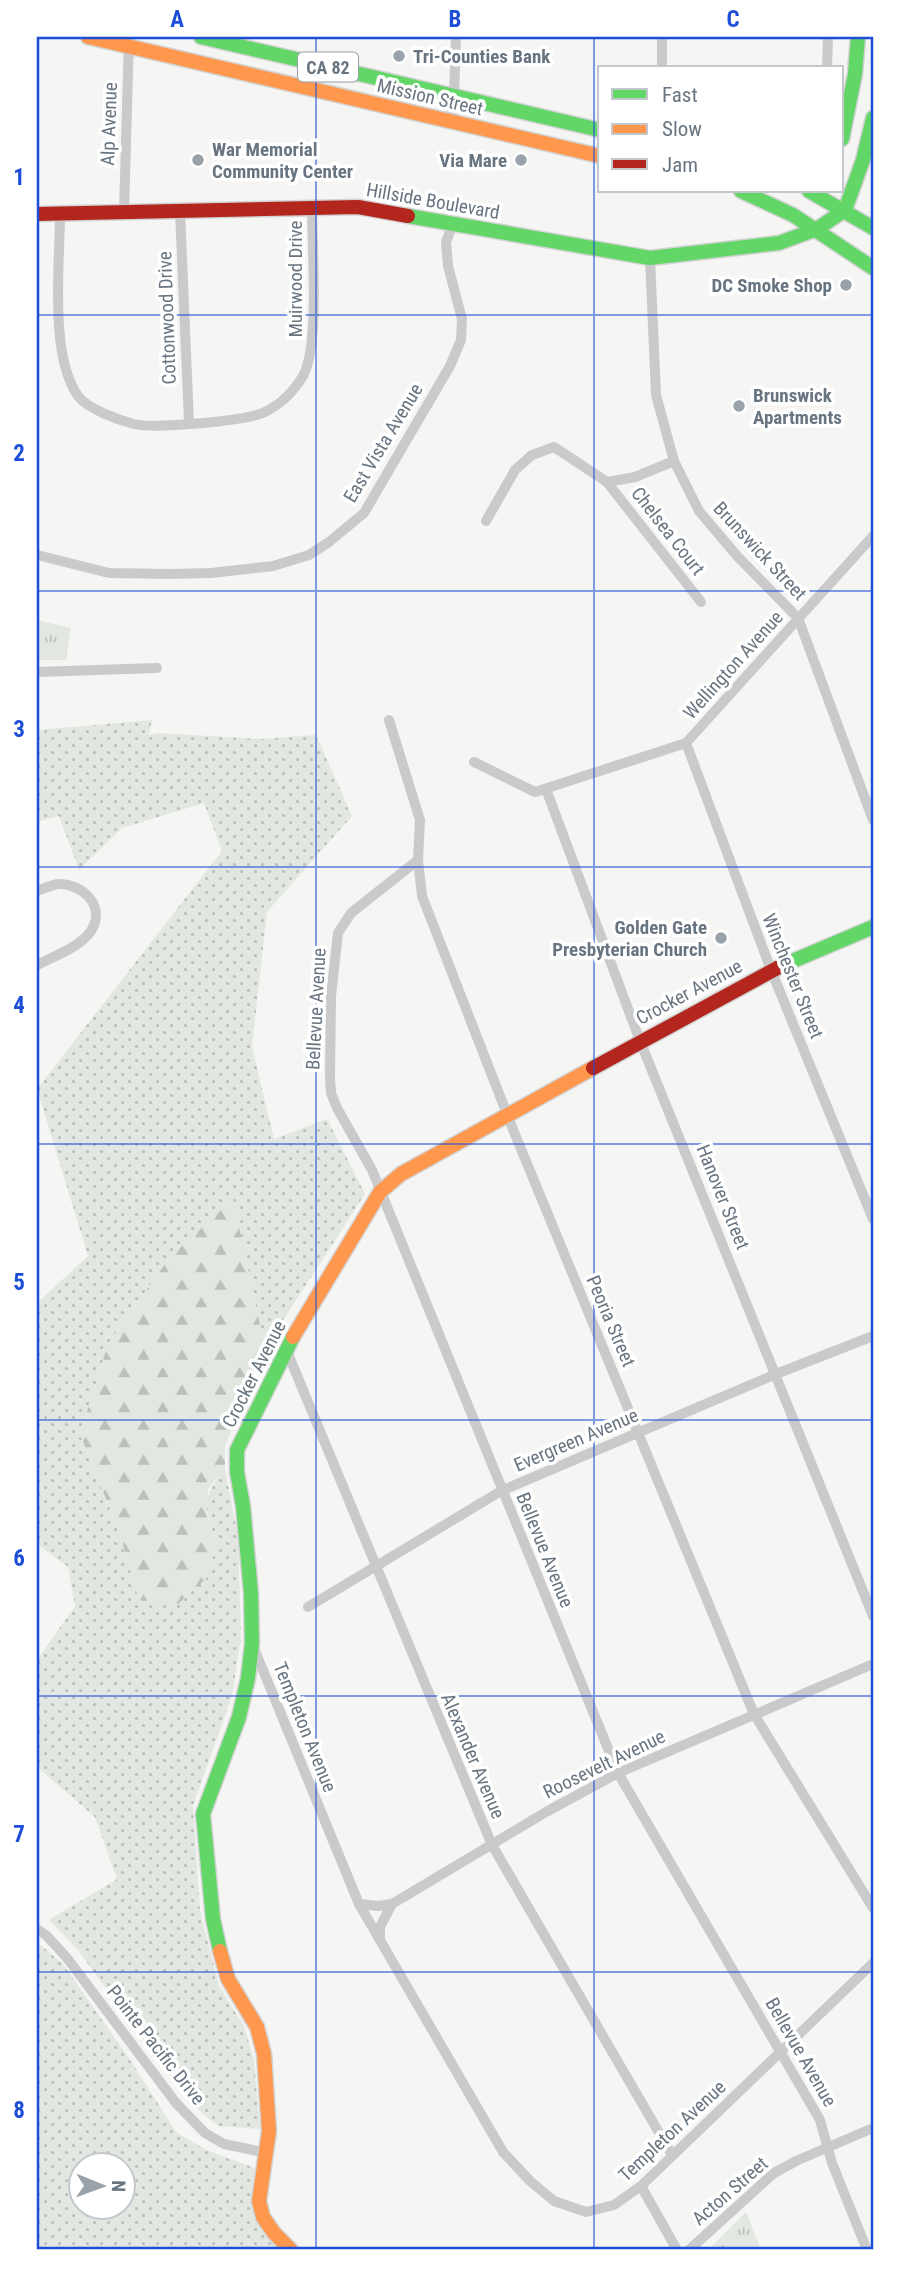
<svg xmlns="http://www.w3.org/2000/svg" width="910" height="2287" font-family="'Roboto Condensed',sans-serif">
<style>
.grass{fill:url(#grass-dots);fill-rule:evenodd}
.forest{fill:url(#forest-firs)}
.park{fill:url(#park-tufts)}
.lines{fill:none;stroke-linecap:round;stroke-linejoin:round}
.fast-casing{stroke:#d2d3d3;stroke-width:17}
.slow-casing{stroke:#d2d3d3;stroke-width:17}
.jam-casing{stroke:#d2d3d3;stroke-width:17}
.street{stroke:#cacacc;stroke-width:10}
.fast{stroke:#63d668;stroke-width:14}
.slow{stroke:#ff974d;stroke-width:14}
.jam{stroke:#b3261e;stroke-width:14}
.grid{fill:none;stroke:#1d4ed8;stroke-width:2;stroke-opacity:0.55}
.poi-dot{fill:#99a2a9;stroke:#fff;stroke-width:2.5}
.labels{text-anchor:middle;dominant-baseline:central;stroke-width:7;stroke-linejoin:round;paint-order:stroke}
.shield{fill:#fff;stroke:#959ea7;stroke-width:2}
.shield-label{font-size:18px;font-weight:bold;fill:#687581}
.poi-label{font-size:19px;font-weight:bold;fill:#687581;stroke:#fff;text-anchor:start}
.street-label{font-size:19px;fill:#687581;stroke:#fff}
.neatline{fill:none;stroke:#1d4ed8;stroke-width:2.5}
.grid-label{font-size:23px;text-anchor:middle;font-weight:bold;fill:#1d4ed8}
</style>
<defs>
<pattern id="grass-dots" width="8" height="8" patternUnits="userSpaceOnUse" patternTransform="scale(1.75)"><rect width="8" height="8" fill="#e3e7e2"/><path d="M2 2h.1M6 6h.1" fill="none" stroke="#bcc0bd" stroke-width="1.8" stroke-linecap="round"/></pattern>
<pattern id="forest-firs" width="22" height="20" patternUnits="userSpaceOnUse" patternTransform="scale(1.75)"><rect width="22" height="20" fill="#e3e7e2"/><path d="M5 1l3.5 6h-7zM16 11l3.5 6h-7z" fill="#bcc0bd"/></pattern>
<pattern id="park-tufts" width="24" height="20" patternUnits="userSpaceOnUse" patternTransform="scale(1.75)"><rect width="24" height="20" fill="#e3e7e2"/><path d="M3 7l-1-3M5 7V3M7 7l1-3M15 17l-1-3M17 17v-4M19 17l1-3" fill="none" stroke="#bcc0bd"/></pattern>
</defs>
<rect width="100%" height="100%" fill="#f5f5f4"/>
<g class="grass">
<path d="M152,720L149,735L159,733L262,739L316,735L352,816L267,912L252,1047L274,1139L327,1119L365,1194L265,1348L233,1200L170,1257L108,1344L80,1434L119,1531L139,1600L216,1541C204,1507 201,1498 225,1469L238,1536L241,1638L232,1696L193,1806L200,1910L219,1986L244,2026L254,2060L260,2129L218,2126L191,2104L77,1949L49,1920L117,1879L95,1817L37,1767V1660L75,1606L68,1567L37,1544V1303L88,1256L37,1089L222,851L204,803L122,828L79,870L59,816L37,822V730Z"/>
<path d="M37,1942L63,1964L131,2061L176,2132L206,2150L255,2168L252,2203L254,2219L278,2250H37ZM80,2164H122V2206H80Z"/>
</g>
<polygon class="forest" points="233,1199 265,1348 225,1446 225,1469 208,1489 207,1515 216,1541 209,1576 178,1604 139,1600 119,1531 80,1434 108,1344 170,1257"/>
<g class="park">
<polygon points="37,620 71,628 66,660 37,660"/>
<polygon points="746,2212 761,2250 708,2250"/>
</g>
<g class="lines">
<g class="fast-casing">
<g id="fast">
<polyline points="201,37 600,130"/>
<polyline points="842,139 855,74 858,37"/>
<polyline points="741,191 793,215 873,268"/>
<polyline points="809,191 873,228"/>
<polyline points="408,216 650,258 779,243 817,229"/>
<polyline points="817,229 845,210 863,160 873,118"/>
<polyline points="781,966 873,927"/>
<polyline points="220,1951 213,1919 203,1814 239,1717 248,1678 252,1643 251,1593 243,1506 237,1472 237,1450 293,1337"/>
</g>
</g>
<g class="slow-casing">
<g id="slow">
<polyline points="88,37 600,156"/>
<polyline points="293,1337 380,1192 401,1174 593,1068"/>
<polyline points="220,1951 228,1979 257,2027 264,2054 269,2131 259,2201 263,2217 274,2233 291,2250"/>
</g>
</g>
<g class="jam-casing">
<g id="jam">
<polyline points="37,214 358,207 408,216"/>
<polyline points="593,1068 781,966"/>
</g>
</g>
<g class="street">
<polyline points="662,68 662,37"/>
<polyline points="827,68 828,37"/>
<polyline points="451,121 454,97 456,37"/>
<polyline points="180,211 189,423"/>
<polyline points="124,212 129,37"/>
<path d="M60,213C60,263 49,355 78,396C88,409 118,420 134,424C155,429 246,421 265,412C281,404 294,391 303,376C320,345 312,247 312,208"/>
<polyline points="650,258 656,395 674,461 699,511 738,557 798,618 873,820"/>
<polyline points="607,482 701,602"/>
<polyline points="486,521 515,470 532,455 554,447 607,482 635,477 674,461"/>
<polyline points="37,555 109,573 170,574 211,573 273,566 309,555 329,542 364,513 450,366 461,340 462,319 448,266 446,242 453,224"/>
<polyline points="37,672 157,668"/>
<polyline points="389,720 420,820 418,860 422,896 514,1132 754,1714 873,1908"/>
<polyline points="686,743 771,970 873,1219"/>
<polyline points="474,762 535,792 686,743 873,536"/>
<polyline points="546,789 640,1041 873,1616"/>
<polyline points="418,860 351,913 338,933 331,996 330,1078 331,1093 337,1108 372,1170 618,1773 820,2120 832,2163 867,2250"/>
<path d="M37,891C43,889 51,885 58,884C79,883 103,902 94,925C87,945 54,956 37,965"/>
<polyline points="286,1349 492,1845 672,2155"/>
<polyline points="308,1607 501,1491 776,1374 873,1336"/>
<polyline points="253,1646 359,1904 503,2152 530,2181 554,2201 586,2212 614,2205 641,2186 873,1963"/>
<polyline points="359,1904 378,1906 392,1904 546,1812 618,1773 873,1664"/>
<polyline points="37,1929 47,1936 67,1958 176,2103 205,2133 224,2144 267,2153"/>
<polyline points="380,1939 380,1927 392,1904"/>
<polyline points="641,2186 677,2250"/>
<polyline points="689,2250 774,2173 796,2161 873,2128"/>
</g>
<use href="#fast" class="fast"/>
<use href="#slow" class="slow"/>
<use href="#jam" class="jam"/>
</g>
<path class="grid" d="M316,37V2250M594,37V2250M37,315H873M37,591H873M37,867H873M37,1144H873M37,1420H873M37,1696H873M37,1972H873"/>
<g class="poi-dot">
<circle cx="399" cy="56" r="7"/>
<circle cx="198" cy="160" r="7"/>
<circle cx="521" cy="160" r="7"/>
<circle cx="846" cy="285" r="7"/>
<circle cx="739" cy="406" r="7"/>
<circle cx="721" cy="938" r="7"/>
</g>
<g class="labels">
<rect class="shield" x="298" y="52.5" width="60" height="29" rx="5"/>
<g class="shield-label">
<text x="328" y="67">CA 82</text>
</g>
<g class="poi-label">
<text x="413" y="56">Tri-Counties Bank</text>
<text x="212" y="149">War Memorial<tspan x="212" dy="22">Community Center</tspan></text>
<text x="507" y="160" text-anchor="end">Via Mare</text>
<text x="832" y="285" text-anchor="end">DC Smoke Shop</text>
<text x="753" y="395">Brunswick<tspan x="753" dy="22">Apartments</tspan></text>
<text x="707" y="927" text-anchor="end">Golden Gate<tspan x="707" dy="22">Presbyterian Church</tspan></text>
</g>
<g class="street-label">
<text transform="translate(430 97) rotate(13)">Mission Street</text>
<text transform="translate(109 124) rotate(-88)">Alp Avenue</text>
<text transform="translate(433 201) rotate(10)">Hillside Boulevard</text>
<text transform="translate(295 279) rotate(-90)">Muirwood Drive</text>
<text transform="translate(167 318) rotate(-92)">Cottonwood Drive</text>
<text transform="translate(383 443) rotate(-59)">East Vista Avenue</text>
<text transform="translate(668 531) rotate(52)">Chelsea Court</text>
<text transform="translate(760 551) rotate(47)">Brunswick Street</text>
<text transform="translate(733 665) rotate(-48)">Wellington Avenue</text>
<text transform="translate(793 976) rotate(68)">Winchester Street</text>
<text transform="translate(689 992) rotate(-28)">Crocker Avenue</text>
<text transform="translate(316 1009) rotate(-87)">Bellevue Avenue</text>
<text transform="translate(723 1197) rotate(68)">Hanover Street</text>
<text transform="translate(611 1321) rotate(67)">Peoria Street</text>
<text transform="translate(254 1374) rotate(-63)">Crocker Avenue</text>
<text transform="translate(576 1440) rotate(-23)">Evergreen Avenue</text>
<text transform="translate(545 1550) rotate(68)">Bellevue Avenue</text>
<text transform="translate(305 1727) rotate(68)">Templeton Avenue</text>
<text transform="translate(473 1756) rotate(67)">Alexander Avenue</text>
<text transform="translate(604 1764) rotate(-26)">Roosevelt Avenue</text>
<text transform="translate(156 2045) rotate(52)">Pointe Pacific Drive</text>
<text transform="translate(801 2052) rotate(60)">Bellevue Avenue</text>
<text transform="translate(672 2131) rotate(-43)">Templeton Avenue</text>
<text transform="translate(730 2191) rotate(-41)">Acton Street</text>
</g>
</g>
<rect width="910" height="2287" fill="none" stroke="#ffffff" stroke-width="77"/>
<rect x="598" y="66" width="245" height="126" fill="#ffffff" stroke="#c3c8cd" stroke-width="2"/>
<rect x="612" y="89" width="35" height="10" fill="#63d668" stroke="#c3c8cd" stroke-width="2"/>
<text x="662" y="102" font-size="21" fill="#687581">Fast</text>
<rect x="612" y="124" width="35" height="10" fill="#ff974d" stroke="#c3c8cd" stroke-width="2"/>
<text x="662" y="136" font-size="21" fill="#687581">Slow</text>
<rect x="612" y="159" width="35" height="10" fill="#b3261e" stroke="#c3c8cd" stroke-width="2"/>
<text x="662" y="172" font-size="21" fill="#687581">Jam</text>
<g transform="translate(102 2186) rotate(91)"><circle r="33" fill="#ffffff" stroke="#c3c8cd" stroke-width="2"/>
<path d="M0-5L12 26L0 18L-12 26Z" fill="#99a2a9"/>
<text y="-10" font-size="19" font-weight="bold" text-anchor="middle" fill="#687581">N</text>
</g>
<rect x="38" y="38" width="834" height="2210" class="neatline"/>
<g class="grid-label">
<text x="177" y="27">A</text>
<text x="455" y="27">B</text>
<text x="733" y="27">C</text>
<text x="19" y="185">1</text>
<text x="19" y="461">2</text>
<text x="19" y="737">3</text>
<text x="19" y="1013">4</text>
<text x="19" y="1290">5</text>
<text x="19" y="1566">6</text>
<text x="19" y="1842">7</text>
<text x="19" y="2118">8</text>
</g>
</svg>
